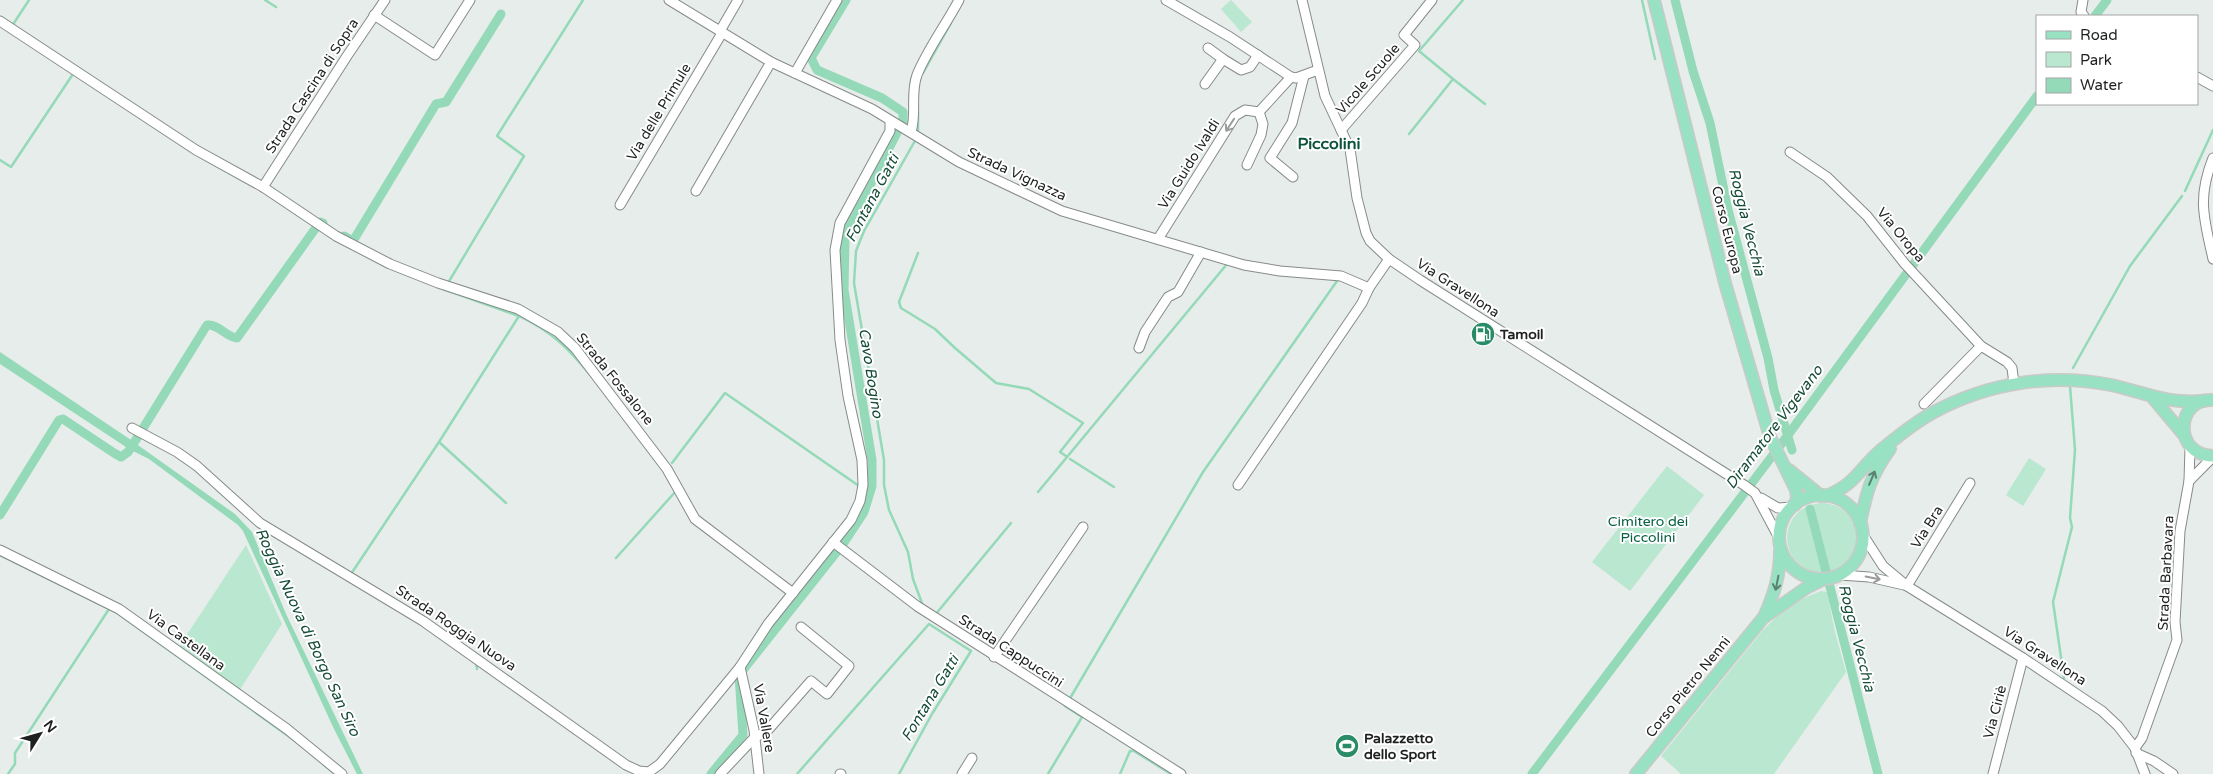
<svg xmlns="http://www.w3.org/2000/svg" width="2213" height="774" font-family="'Varela Round',sans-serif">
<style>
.green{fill:#b9e7d0}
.water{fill:#94d9b8}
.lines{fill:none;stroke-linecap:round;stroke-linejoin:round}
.stream{stroke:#94d9b8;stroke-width:2.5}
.canal{stroke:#94d9b8;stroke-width:9}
.minor-casing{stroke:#868b89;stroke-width:11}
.major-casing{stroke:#c9cac9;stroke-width:14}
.minor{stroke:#fff;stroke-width:9}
.major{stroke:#98e1c3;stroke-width:11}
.oneway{stroke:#9a9b9b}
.oneway2{stroke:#5c8172}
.labels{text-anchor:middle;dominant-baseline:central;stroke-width:4;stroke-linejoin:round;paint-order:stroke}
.street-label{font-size:14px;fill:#1f2120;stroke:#fff}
.poi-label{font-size:14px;font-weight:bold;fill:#1f2120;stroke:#fff;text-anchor:start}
.park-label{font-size:14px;fill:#056042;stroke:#fff}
.water-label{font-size:15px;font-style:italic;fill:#154c36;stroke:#fff}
.quarter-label{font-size:16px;font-weight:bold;fill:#0b533a;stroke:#fff}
</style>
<rect width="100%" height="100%" fill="#e7edea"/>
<g class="green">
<polygon points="1231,0 1252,22 1241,32 1221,9"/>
<polygon points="2029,458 2046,469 2023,506 2006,495"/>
<polygon points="1667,466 1704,495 1630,591 1592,562"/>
<circle cx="1822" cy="538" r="35"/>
<polygon points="246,545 282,624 239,691 178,648"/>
<polygon points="1821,591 1827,592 1835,632 1846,672 1774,774 1681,774 1661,756 1763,630 1783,611 1804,598"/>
</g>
<g class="water">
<polygon points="0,352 134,442 129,449 0,364"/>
<polygon points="135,443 235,514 252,532 286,614 363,774 357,774 334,729 243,531 238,525 149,459 131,450"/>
</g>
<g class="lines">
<g class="stream">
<polyline points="265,0 276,7"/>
<polyline points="1642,0 1655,59"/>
<polyline points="12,26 29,0"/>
<polyline points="923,73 951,23"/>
<polyline points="1453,79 1485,104"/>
<polyline points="918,112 918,134"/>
<polyline points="1409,134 1453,79 1419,51 1463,0"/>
<polyline points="916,139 864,231 856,251 854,283 884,460 884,485 889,510 908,552 913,579 923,606"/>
<polyline points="0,160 11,167 73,74"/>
<polyline points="2185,191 2213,130"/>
<polyline points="918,253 899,302 901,308 935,329 955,348 996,383 1029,389 1083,423 1060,452 1066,456"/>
<polyline points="448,283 524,156 497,136 583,0"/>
<polyline points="443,289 519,316 439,442 506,503"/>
<path d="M519,316C554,333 568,348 592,377"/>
<polyline points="2073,368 2130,266 2182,196"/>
<polyline points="1070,459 1114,487"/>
<polyline points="672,463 725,393 859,486"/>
<polyline points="1038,492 1227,264"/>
<polyline points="0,555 117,613 298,743"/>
<polyline points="616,558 676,491 675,490"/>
<polyline points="351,574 439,442"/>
<polyline points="935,615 1011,523"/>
<polyline points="476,662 477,669"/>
<polyline points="2064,678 2053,602 2072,527 2070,518 2075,450 2070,386"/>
<polyline points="1069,700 1203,472 1337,281"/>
<polyline points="323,764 335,774"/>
<polyline points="8,774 15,764 15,753 109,609"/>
<polyline points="797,774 929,624 971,651 932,714 899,774"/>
<polyline points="1048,774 1082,717 1065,706"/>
<polyline points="1120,774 1130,751 1134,751 1171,774"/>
</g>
<g class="canal">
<polyline points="1675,0 1693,71 1710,123 1728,210 1768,358 1774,390 1792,450"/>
<polyline points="2095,16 2107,0"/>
<polyline points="344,236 353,241 436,104 446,102 501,14"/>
<polyline points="1810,509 1878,774"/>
<path d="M0,515L59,420L63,419L114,453L121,457L128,452L137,438L207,325C219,324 226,337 237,338L320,222L323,223"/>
<polyline points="711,774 743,735 739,675 843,544 864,512 872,486 872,460 844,290 845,238 851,222 903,121 903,112 882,98 817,70 811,58 846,0"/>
<polyline points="1532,774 1785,439 2037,96"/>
</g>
<g class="minor-casing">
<g id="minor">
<polyline points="669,0 771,62 872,109 959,162 1062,211 1244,265 1280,271 1341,276 1369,288"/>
<polyline points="1166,0 1230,37 1291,77 1296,78 1318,70"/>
<polyline points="1302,0 1325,96 1350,149 1357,198 1366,233 1370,241 1389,259 1420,280 1744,485 1755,493 1779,538"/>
<polyline points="2083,0 2081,12 2084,16"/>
<polyline points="374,15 435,55 470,0"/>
<polyline points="0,21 196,150 263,187 336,236 390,264 438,283 518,309 558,332 575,348 667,469 695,519 793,593"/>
<polyline points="720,31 738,0"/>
<polyline points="1208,48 1223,59"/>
<polyline points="795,73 837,0"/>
<polyline points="2197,77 2213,86"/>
<polyline points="1205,84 1223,59 1241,70 1250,67 1258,55"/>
<polyline points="1341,130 1415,45 1404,35 1432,0"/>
<path d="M911,132C917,113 910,94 917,75C927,50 947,23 959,0"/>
<polyline points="1790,152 1827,177 1867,216 1905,264 1981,346 2007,362 2012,368 2014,384"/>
<path d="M2213,158C2197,198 2204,219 2213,259"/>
<polyline points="1247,165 1261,135 1263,124 1259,112"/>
<polyline points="1293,177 1270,158 1292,123 1304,76"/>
<polyline points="263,187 347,56 385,0"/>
<polyline points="696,191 771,62"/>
<polyline points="620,205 722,33"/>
<polyline points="1158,239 1235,116 1245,110 1259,112 1291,77"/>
<polyline points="1139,348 1145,332 1168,297 1178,292 1201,252"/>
<polyline points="1924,404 1981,346"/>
<polyline points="132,428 177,452 197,466 260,523 423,621 626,765 639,771 649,772 660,764 740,667 768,624 851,520 860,501 863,485 862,460 848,396 840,340 835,250 840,223 890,131 890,121"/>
<polyline points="2189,481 2213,457"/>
<polyline points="1238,485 1362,303 1369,288 1389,259"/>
<polyline points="1761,498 1778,508 1792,507"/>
<polyline points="1863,535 1883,566 1907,586 2023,658 2102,711 2118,726 2135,748 2145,774"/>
<polyline points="833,542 917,606 1181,774"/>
<polyline points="0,550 119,609 287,729 342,774"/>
<polyline points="1840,575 1869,577 1904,585"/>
<polyline points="1907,586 1970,483"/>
<polyline points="994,657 1083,527"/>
<polyline points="740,667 754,730 759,774"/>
<polyline points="2135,748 2142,738 2177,640 2175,622 2180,531 2189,481 2190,447"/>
<polyline points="2136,753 2154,761 2173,774"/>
<polyline points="720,774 754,738 767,731 811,681 827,694 849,666 801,627"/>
<polyline points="840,774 841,774"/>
<polyline points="962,774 972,758"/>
<polyline points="1993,774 2023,658"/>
</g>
</g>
<g class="major-casing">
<g id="major">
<polyline points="1654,0 1725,283 1770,437 1796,490 1797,498 1795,505"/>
<polyline points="2153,398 2184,435"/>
<path d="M2213,400C2176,397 2172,455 2213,456"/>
<polyline points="1789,470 1821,496"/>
<circle cx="1821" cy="537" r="42"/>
<path d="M1826,496C1855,485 1860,468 1881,450C1897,437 1915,422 1934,412C1988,383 2050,373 2111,385C2147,393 2165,404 2204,401"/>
<path d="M1860,523C1867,491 1870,477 1890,449"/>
<path d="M1764,617C1774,594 1780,576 1780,551"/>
<polyline points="1636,774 1763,618 1806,588 1824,579"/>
</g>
</g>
<use href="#minor" class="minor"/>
<use href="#major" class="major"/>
</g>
<defs><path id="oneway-shaft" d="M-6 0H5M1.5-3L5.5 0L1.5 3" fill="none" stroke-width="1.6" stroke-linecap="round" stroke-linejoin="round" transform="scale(1.25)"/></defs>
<g class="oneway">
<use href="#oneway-shaft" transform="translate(1230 125) rotate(123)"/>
<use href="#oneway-shaft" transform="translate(1873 578) rotate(11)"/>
</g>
<g class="oneway2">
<use href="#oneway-shaft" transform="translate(1872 478) rotate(-67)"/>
<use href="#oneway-shaft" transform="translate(1777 583) rotate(101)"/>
</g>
<defs>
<g id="fuel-disc" transform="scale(1.25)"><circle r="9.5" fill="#298c66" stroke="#fff"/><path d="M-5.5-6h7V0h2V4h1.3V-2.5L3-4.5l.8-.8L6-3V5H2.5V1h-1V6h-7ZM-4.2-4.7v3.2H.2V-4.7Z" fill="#fff"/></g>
<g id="stadium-disc" transform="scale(1.25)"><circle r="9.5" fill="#298c66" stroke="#fff"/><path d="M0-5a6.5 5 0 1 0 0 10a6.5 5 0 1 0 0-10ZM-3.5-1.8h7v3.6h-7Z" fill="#fff"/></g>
</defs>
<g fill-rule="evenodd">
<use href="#fuel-disc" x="1483" y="334"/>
<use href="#stadium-disc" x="1347" y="746"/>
</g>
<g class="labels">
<g class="street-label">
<text transform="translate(1368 79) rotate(-49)">Vicole Scuole</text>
<text transform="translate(312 86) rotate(-57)">Strada Cascina di Sopra</text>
<text transform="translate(659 112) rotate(-59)">Via delle Primule</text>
<text transform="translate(1189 164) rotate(-58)">Via Guido Ivaldi</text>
<text transform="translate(1017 174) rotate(25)">Strada Vignazza</text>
<text transform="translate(1727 230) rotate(76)">Corso Europa</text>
<text transform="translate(1901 235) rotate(50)">Via Oropa</text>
<text transform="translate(1458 288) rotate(33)">Via Gravellona</text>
<text transform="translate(615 379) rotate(51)">Strada Fossalone</text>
<text transform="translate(1927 527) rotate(-58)">Via Bra</text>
<text transform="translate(2166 573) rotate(-87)">Strada Barbavara</text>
<text transform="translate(456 628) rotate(34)">Strada Roggia Nuova</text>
<text transform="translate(186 640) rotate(36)">Via Castellana</text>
<text transform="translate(1011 651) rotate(33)">Strada Cappuccini</text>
<text transform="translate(2045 656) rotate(33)">Via Gravellona</text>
<text transform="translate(1688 687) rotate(-51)">Corso Pietro Nenni</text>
<text transform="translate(1995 712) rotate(-75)">Via Ciriè</text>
<text transform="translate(764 718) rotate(80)">Via Vallere</text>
</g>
<g class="poi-label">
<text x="1500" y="334">Tamoil</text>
<text x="1364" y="738">Palazzetto<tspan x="1364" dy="16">dello Sport</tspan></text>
</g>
<g class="park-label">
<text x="1648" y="521">Cimitero dei<tspan x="1648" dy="16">Piccolini</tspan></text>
</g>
<g class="water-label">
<text transform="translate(872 198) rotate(-62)">Fontana Gatti</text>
<text transform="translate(1747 222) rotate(76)">Roggia Vecchia</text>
<text transform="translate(871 373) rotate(81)">Cavo Bogino</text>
<text transform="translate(1774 427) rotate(-53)">Diramatore Vigevano</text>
<text transform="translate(308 632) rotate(65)">Roggia Nuova di Borgo San Siro</text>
<text transform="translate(1857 638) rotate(76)">Roggia Vecchia</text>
<text transform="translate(930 698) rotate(-59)">Fontana Gatti</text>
</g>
<g class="quarter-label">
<text x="1329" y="144">Piccolini</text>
</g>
</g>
<rect x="2036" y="15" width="162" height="90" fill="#ffffff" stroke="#a5a6a6"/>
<rect x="2046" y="31" width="25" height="8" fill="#98e1c3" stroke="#a5a6a6"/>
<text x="2080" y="40" font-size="15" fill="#1f2120">Road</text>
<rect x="2046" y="52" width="25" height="15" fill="#b9e7d0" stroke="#a5a6a6"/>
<text x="2080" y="65" font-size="15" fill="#1f2120">Park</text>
<rect x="2046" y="78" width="25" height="15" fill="#94d9b8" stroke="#a5a6a6"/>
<text x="2080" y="90" font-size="15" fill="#1f2120">Water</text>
<g transform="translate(40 734) rotate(53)" stroke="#ffffff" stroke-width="4" paint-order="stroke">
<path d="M0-4L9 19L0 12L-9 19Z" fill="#1f2120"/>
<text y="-8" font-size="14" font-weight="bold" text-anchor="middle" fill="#1f2120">N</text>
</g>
</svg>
